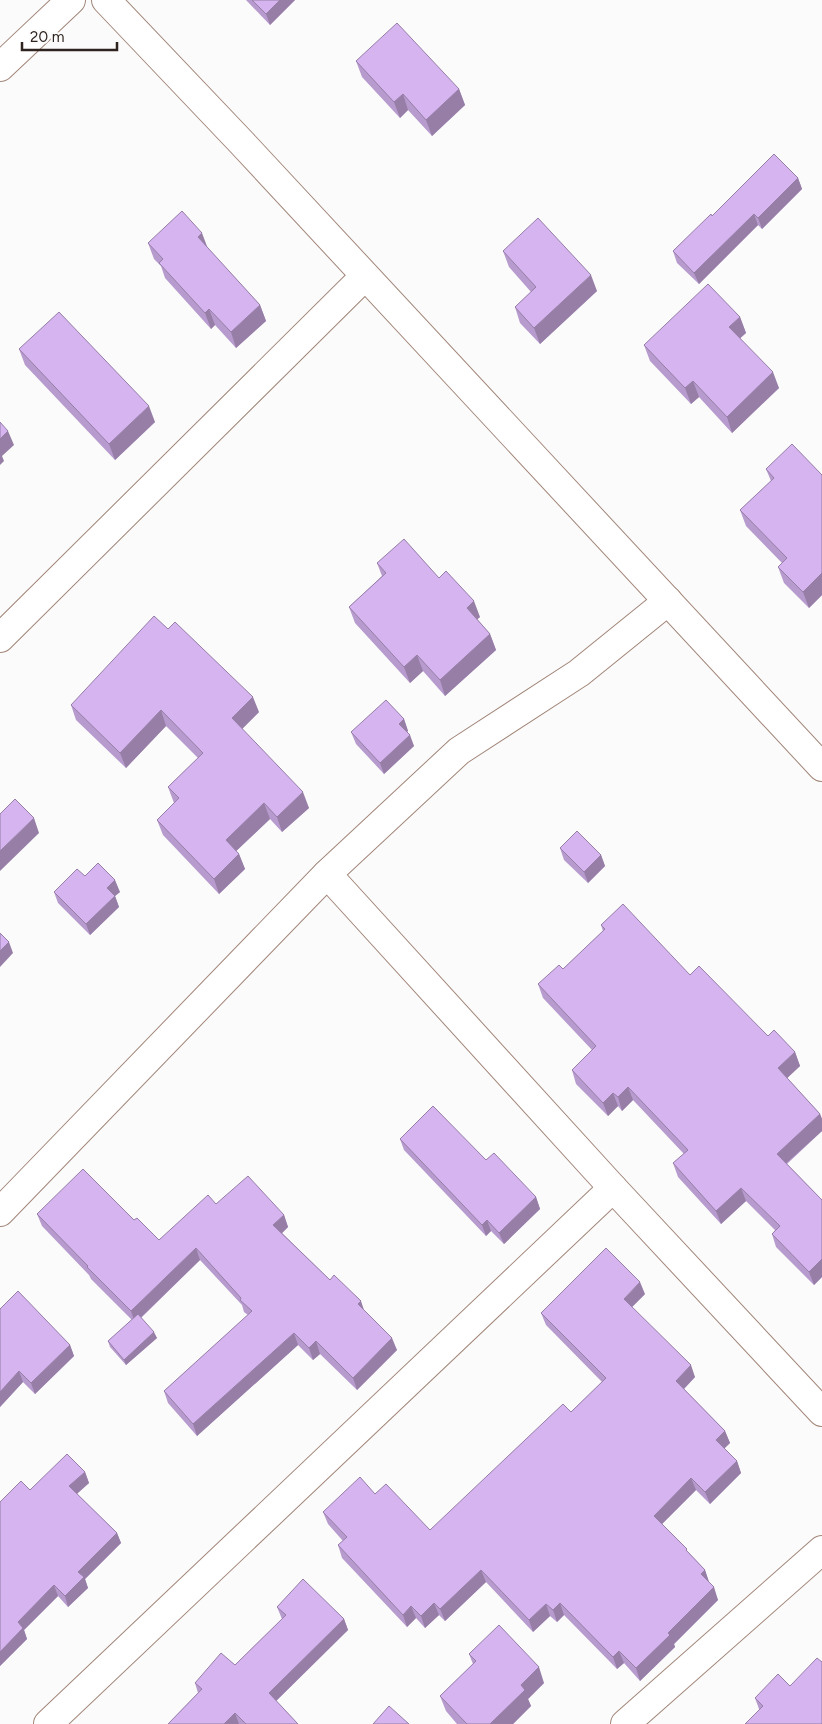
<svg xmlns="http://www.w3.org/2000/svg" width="822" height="1724" font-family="Figtree,sans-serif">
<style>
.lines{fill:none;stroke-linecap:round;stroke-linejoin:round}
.minor-casing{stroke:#a28679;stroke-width:30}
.minor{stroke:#fff;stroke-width:28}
.wall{fill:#b89bce}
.shaded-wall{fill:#967ea7}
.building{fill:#d6b4ef;stroke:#967ea7}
</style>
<rect width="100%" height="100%" fill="#fbfbfb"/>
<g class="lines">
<g class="minor-casing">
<g id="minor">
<polyline points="106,0 242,143 822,767"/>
<polyline points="0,67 71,0"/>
<polyline points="0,638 365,276"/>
<polyline points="327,874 613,1188 822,1412"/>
<polyline points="0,1212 327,874 459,751 579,673 668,601"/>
<polyline points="48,1724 613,1188"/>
<polyline points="625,1724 822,1550"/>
</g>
</g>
<use href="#minor" class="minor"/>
</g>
<g class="wall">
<polygon points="246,0 295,0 270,25"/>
<polygon points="356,61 459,89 465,105 432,136 408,110 400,118 362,77"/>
<polygon points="798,178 802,189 762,229 758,225 699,284 677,263 673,251 712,216"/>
<polygon points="148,243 208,249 260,305 266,321 236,348 215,325 211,329 165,278 161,266 154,259"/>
<polygon points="503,251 597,291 540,344 520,323 515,307 531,292 509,267"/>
<polygon points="740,317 746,333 740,338 779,388 732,433 699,397 691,404 650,361 644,345"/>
<polygon points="19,349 155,422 115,460 25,365"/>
<polygon points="766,469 822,475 822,595 809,608 784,583 778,567 782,563 746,526 740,510 771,481"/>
<polygon points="377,563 480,617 477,619 490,634 496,650 445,696 423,671 410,683 355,623 349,607 382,576"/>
<polygon points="71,705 259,712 242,729 309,808 282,832 270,819 236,851 239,854 245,869 219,894 163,835 157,820 174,803 168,787 198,758 166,726 126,768 76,720"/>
<polygon points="404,719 408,731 407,732 414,746 384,774 356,744 351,732"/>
<polygon points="560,848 601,855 605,866 588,883 564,860"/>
<polygon points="85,876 120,892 115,896 119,907 90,935 58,903 54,892"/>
<polygon points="601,925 690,975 768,1036 795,1052 800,1066 787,1078 820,1114 822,1119 822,1131 787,1164 822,1200 822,1277 814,1285 776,1247 772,1234 775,1230 746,1201 721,1224 678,1177 673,1163 684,1154 633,1100 622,1111 618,1106 608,1116 576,1084 572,1070 592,1050 543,998 538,984 563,969 603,931"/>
<polygon points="400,1139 486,1160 536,1197 540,1209 504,1244 491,1231 486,1236 404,1150"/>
<polygon points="216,1204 284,1215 288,1227 282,1233 330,1280 364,1310 397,1350 357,1390 320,1354 313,1360 298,1345 197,1436 168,1403 164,1391 248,1315 244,1312 242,1305 200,1260 141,1318 157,1338 126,1365 110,1347 108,1341 132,1320 91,1279 89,1275 42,1226 37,1214 134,1220 159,1240"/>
<polygon points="645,1294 632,1307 695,1377 684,1389 725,1431 730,1443 724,1448 737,1461 741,1473 710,1504 696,1490 662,1524 689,1553 705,1570 709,1582 718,1600 674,1644 675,1647 640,1681 624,1663 617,1669 564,1615 557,1622 550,1616 533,1632 486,1582 445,1621 439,1615 425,1628 416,1618 407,1627 342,1558 338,1545 343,1541 328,1524 323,1512 375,1494 430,1530 571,1412 602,1382 546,1325 541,1313"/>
<polygon points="0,1309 70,1345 74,1356 35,1394 23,1382 0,1407"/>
<polygon points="85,1472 89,1483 77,1494 117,1533 121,1543 85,1579 88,1588 68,1607 58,1596 24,1630 27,1639 0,1666 0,1502 30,1490"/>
<polygon points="277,1607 344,1619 348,1630 276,1701 298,1724 168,1724 198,1693 195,1683 235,1665 282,1619"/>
<polygon points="469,1654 544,1683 528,1699 531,1706 513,1724 457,1724 446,1711 440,1696 473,1664"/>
<polygon points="790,1686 760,1709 759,1709 755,1698"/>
</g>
<g class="shaded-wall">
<polygon points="280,0 295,0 270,25 266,14"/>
<polygon points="459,89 465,105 432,136 426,120"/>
<polygon points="403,94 408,110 400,118 394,102"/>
<polygon points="798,178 802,189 762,229 758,218"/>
<polygon points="754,214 758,225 699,284 694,273"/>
<polygon points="202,233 208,249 198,237"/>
<polygon points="591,275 597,291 540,344 534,328"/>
<polygon points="260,305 266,321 236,348 231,332"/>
<polygon points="209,309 215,325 211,329 205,313"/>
<polygon points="740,317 746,333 735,343 729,327"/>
<polygon points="773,372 779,388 732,433 727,417"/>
<polygon points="693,381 699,397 691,404 685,388"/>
<polygon points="149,406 155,422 115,460 109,444"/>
<polygon points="8,431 14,445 2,456 4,461 0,465 0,439"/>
<polygon points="822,573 822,595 809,608 803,592"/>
<polygon points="474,601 480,617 472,624 467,608"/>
<polygon points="490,634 496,650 445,696 440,680"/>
<polygon points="417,655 423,671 410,683 404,667"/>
<polygon points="253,697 259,712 237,734 232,718"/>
<polygon points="161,710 166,726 126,768 120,753"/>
<polygon points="404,719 408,731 403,735 399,724"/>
<polygon points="410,735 414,746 384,774 380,763"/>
<polygon points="303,792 309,808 282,832 277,817"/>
<polygon points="264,803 270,819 231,856 226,840"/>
<polygon points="34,818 39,833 0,871 0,851"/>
<polygon points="239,854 245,869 219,894 214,879"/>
<polygon points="601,855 605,866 588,883 584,872"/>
<polygon points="115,880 120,892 115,896 119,907 90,935 86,924 107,888"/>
<polygon points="9,942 13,953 0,967 0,951"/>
<polygon points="795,1052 800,1066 783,1082 778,1068"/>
<polygon points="628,1087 633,1100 622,1111 618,1097"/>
<polygon points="613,1093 618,1106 608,1116 603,1103"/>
<polygon points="820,1114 822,1119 822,1131 782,1167 777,1154"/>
<polygon points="741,1188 746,1201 721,1224 716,1211"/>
<polygon points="536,1197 540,1209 504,1244 499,1233"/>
<polygon points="284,1215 288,1227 278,1237 273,1225"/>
<polygon points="487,1220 491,1231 486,1236 482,1225"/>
<polygon points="196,1248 200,1260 135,1323 131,1311"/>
<polygon points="822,1259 822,1277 814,1285 809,1272"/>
<polygon points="640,1282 645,1294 628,1311 624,1299"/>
<polygon points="361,1301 365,1313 358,1304"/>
<polygon points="154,1332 157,1338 126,1365 124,1360"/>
<polygon points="294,1333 298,1345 197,1436 193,1424"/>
<polygon points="392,1338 397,1350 357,1390 353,1378"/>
<polygon points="316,1341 320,1354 313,1360 309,1348"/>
<polygon points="70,1345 74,1356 35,1394 31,1383"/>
<polygon points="691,1365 695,1377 680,1393 676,1381"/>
<polygon points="19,1371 23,1382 0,1407 0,1392"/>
<polygon points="725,1431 730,1443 721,1452 716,1440"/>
<polygon points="737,1461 741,1473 710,1504 705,1492"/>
<polygon points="85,1472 89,1483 73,1497 69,1486"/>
<polygon points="691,1478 696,1490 658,1528 654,1516"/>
<polygon points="117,1533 121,1543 85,1579 88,1588 68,1607 65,1596 78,1572"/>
<polygon points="481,1570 486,1582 445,1621 440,1609"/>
<polygon points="705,1570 709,1582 705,1586 701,1574"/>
<polygon points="54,1585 58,1596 24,1630 27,1639 0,1666 0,1652 18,1622"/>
<polygon points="714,1587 718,1600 674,1644 675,1647 640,1681 636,1668 668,1633"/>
<polygon points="434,1603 439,1615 425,1628 421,1616"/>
<polygon points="560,1603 564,1615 557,1622 553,1610"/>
<polygon points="546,1604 550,1616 533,1632 529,1620"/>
<polygon points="411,1606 416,1618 407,1627 403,1615"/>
<polygon points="344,1619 348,1630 273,1704 269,1693"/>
<polygon points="619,1651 624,1663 617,1669 613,1657"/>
<polygon points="539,1667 544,1683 528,1699 531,1706 513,1724 490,1724 521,1685"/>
<polygon points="235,1713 239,1724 224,1724"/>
</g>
<g class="building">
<polygon points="252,0 280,0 266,14"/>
<polygon points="397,23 459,89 426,120 403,94 394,102 356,61"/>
<polygon points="774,154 798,178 758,218 754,214 694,273 673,251 711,214 712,216"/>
<polygon points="182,211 202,233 198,237 260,305 231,332 209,309 205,313 159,263 163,259 148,243"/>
<polygon points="538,218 591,275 534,328 515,307 536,287 503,251"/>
<polygon points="708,284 740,317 729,327 773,372 727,417 693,381 685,388 644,345"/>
<polygon points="59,312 149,406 109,444 19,349"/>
<polygon points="0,422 8,431 0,439"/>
<polygon points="792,444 822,475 822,573 803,592 778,567 787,558 740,510 774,478 766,469"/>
<polygon points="404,539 439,578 446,571 474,601 467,608 490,634 440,680 417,655 404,667 349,607 386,573 377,563"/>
<polygon points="154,616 168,629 175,622 253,697 232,718 303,792 277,817 264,803 226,840 239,854 214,879 157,820 179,798 168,787 203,753 161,710 120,753 71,705"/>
<polygon points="386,700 404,719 399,724 410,735 380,763 351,732"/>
<polygon points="15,799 34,818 0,851 0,814"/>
<polygon points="577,831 601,855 584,872 560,848"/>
<polygon points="98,863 115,880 107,888 115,896 86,924 54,892 77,869 85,876"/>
<polygon points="623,904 690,975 699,966 768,1036 774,1030 795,1052 778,1068 820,1114 777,1154 822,1200 822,1259 809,1272 772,1234 780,1226 741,1188 716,1211 673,1163 688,1150 628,1087 618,1097 613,1093 603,1103 572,1070 596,1046 538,984 559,965 563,969 605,929 601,925"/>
<polygon points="0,933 9,942 0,951"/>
<polygon points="433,1106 486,1160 494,1153 536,1197 499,1233 487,1220 482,1225 400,1139"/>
<polygon points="83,1169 134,1220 137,1218 159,1240 208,1195 216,1204 248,1176 284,1215 273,1225 330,1280 334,1275 361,1301 358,1304 392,1338 353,1378 316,1341 309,1348 294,1333 193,1424 164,1391 252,1311 240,1300 241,1298 196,1248 131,1311 87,1267 88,1266 37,1214"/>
<polygon points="606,1248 640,1282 624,1299 691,1365 676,1381 725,1431 716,1440 737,1461 705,1492 691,1478 654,1516 687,1549 686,1550 705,1570 701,1574 714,1587 668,1633 670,1635 636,1668 619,1651 613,1657 560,1603 553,1610 546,1604 529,1620 481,1570 440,1609 434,1603 421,1616 411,1606 403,1615 338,1545 347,1537 323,1512 360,1477 375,1494 386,1484 430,1530 563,1404 571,1412 606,1378 541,1313"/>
<polygon points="18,1291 70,1345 31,1383 19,1371 0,1392 0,1309"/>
<polygon points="138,1314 154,1332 124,1360 108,1341"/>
<polygon points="67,1454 85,1472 69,1486 117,1533 78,1572 84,1577 65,1596 54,1585 18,1622 23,1628 0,1652 0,1502 21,1481 30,1490"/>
<polygon points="303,1579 344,1619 269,1693 298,1724 246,1724 235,1713 224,1724 168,1724 202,1689 195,1683 221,1653 235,1665 286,1615 277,1607"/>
<polygon points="499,1625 539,1667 521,1685 525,1690 490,1724 467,1724 440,1696 476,1661 469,1654"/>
<polygon points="817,1658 822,1662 822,1724 745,1724 763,1706 755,1698 778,1674 790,1686"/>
<polygon points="389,1706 409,1724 373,1724"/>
</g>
<path d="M22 42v8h95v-8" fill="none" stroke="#2e231e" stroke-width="2.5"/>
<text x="30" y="42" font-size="15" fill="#2e231e" stroke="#fbfbfb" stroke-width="4" paint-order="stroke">20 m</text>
</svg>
